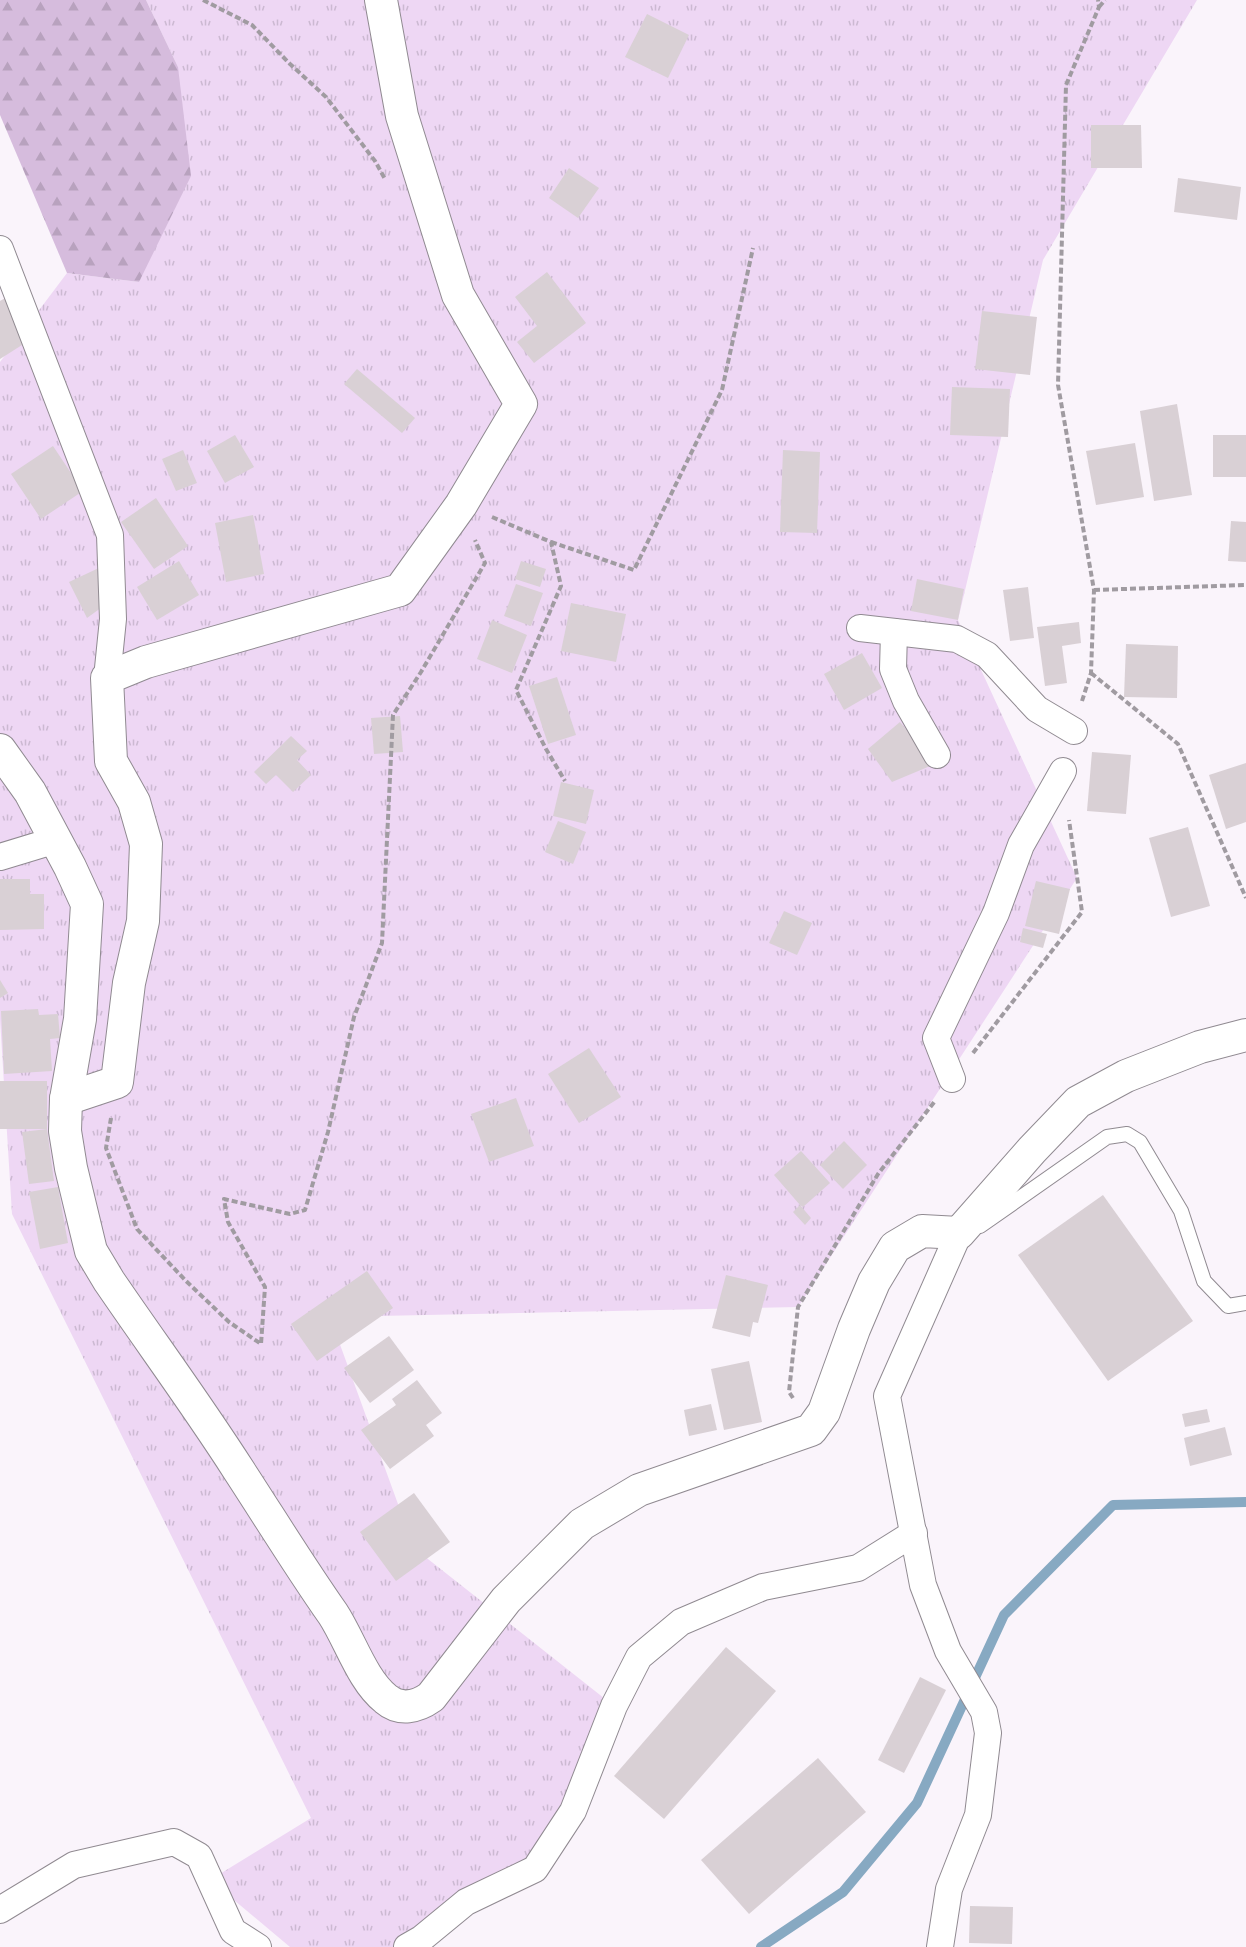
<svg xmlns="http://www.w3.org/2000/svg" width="1246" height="1947" font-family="Mulish,sans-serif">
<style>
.grass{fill:url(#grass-tufts)}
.forest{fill:url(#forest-firs)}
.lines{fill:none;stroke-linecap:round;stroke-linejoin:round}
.stream{stroke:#87a9c2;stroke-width:10}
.building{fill:#d9d0d5}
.service-casing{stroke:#908a91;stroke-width:16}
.minor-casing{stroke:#908a91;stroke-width:28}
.tertiary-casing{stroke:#908a91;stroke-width:34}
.path{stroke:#a09ba1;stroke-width:4;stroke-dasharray:6 3;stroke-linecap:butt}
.service{stroke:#fff;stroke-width:14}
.minor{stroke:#fff;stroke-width:26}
.tertiary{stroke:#fff;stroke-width:32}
</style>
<defs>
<pattern id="grass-tufts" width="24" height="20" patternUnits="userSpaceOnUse" patternTransform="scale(1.5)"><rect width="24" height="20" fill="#eed7f4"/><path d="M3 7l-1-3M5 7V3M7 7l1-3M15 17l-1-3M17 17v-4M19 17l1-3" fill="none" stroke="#ccb9d2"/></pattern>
<pattern id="forest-firs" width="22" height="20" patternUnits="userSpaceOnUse" patternTransform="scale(1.5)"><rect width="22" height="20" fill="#d6bcdd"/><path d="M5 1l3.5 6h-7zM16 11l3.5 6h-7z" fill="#b8a2be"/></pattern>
</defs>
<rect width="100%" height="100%" fill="#faf4fb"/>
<polygon class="grass" points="146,0 1197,0 1043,260 958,620 1077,878 798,1307 330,1317 414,1548 614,1706 535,1869 394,1947 290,1947 210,1880 311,1818 12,1214 0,1019 0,362 67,273 139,282 178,67"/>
<polygon class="forest" points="0,0 146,0 178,67 191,176 139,282 67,273 0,115"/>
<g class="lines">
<polyline class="stream" points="761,1947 843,1892 917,1803 1004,1615 1113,1505 1246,1502"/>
</g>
<g class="building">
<polygon points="647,14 689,35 668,78 625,57"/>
<polygon points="1091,125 1141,125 1142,168 1091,168"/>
<polygon points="569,168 599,188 578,218 549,198"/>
<polygon points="1178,178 1241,187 1237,220 1174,212"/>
<polygon points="547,272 586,323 534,363 517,342 537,326 515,297"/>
<polygon points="7,297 33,338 0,359 0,301"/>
<polygon points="982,311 1037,317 1030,375 975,369"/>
<polygon points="357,369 415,418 402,433 344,384"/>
<polygon points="952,387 1010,389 1008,437 950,435"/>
<polygon points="1177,404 1192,495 1154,501 1140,411"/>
<polygon points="235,435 254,467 225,483 207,451"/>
<rect x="1213" y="435" width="33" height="42"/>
<polygon points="1135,443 1144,497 1096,505 1086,451"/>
<polygon points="53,446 83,491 41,519 11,474"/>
<polygon points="183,450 197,483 176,491 162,459"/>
<polygon points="783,450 820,452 817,533 780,532"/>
<polygon points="156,498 188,546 154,569 121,522"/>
<polygon points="253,515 264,574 226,582 215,523"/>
<polygon points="1231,521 1246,522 1246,562 1228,561"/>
<polygon points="179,561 199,595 157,620 137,587"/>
<polygon points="521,561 546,569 540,587 515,579"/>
<polygon points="103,566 109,602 87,618 69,582"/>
<polygon points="917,579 964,589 958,620 911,611"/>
<polygon points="516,584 543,593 531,626 504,616"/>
<polygon points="1028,587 1034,638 1010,641 1003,590"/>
<polygon points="571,603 626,614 616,662 561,651"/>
<polygon points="492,620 527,635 512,673 477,659"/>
<polygon points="1079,622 1081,643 1062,646 1067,683 1045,686 1037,627"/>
<polygon points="1126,644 1178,646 1177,698 1124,697"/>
<polygon points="862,653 882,688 844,710 824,674"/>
<polygon points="557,677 576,735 548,744 529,686"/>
<polygon points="400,716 403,752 374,754 371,718"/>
<polygon points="900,722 935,764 892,782 868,749"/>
<polygon points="291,736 307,751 297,760 311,775 293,792 276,775 266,784 254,772"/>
<polygon points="1092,752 1131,755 1126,814 1087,811"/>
<polygon points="1246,763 1246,822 1226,829 1209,775"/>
<polygon points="561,782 594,790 586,824 553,816"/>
<polygon points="558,821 586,832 573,864 545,852"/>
<polygon points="1188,827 1210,906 1171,917 1149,838"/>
<polygon points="0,879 30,879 30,894 44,894 44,929 0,930"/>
<polygon points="1036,881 1070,889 1059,934 1025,926"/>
<polygon points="784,911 812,923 797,955 769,943"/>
<polygon points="1023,928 1047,934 1043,948 1020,942"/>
<polygon points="0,980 8,993 0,998"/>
<polygon points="38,1009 39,1015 58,1014 60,1038 50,1039 52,1071 4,1074 1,1011"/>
<polygon points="589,1048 621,1097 579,1123 548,1074"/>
<rect x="0" y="1081" width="47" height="48"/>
<polygon points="516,1098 534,1146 489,1162 471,1114"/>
<polygon points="47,1129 54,1181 29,1184 22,1132"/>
<polygon points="844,1141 867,1165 843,1189 820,1165"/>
<polygon points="801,1151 830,1183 803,1207 800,1205 811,1218 805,1225 793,1212 800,1205 774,1175"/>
<polygon points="58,1187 68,1243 40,1249 29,1192"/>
<polygon points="1103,1195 1193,1321 1108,1381 1018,1255"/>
<polygon points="367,1271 393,1308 317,1361 291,1324"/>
<polygon points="726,1275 768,1285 758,1323 753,1322 750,1337 712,1328"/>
<polygon points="389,1336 414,1370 370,1403 344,1368"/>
<polygon points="749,1361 762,1422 724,1430 711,1369"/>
<polygon points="417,1380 442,1413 426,1425 434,1436 390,1469 361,1430 396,1405 392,1399"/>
<polygon points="711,1404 717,1430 689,1436 684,1410"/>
<polygon points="1207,1409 1210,1422 1185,1427 1182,1414"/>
<polygon points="1225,1427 1232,1455 1190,1466 1184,1438"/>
<polygon points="414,1493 450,1542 396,1581 360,1532"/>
<polygon points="726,1647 776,1691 664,1819 614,1776"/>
<polygon points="920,1677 946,1690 904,1773 878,1760"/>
<polygon points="818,1758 866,1812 749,1914 701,1860"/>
<polygon points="970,1906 1013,1907 1012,1944 969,1943"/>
</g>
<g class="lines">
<g class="service-casing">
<polyline id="service" points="980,1226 1107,1137 1127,1134 1140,1142 1181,1211 1204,1281 1228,1306 1246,1303"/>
</g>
<g class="minor-casing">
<g id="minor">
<polyline points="0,249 110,535 113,619 107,678"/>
<polyline points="860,628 957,639 987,655 1037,709 1074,731"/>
<polyline points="894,632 893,669 906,701 937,755"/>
<polyline points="0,857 56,840"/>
<polyline points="952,1079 936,1038 996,913 1021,845 1063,771"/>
<polyline points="0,1910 74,1865 174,1842 199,1856 233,1931 258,1947"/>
<polyline points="407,1947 421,1939 466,1902 535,1869 573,1811 614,1706 639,1657 681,1622 763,1587 858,1568 914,1533"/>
<polyline points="940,1947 949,1889 978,1815 988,1733 984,1712 948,1651 923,1585 887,1396 959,1233"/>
</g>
</g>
<g class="tertiary-casing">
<g id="tertiary">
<path d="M0,750L30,792L70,867L87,904L80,1019L66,1099L65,1131L71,1168L91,1251L109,1281C152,1344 197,1405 238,1469C270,1518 300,1567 333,1614C350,1640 362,1680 386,1699C400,1711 417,1707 431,1697L506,1600L582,1524L639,1490L811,1430L824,1412L854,1329L874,1282L895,1247L922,1231L959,1233L1032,1150L1078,1102L1126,1076L1200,1047L1246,1035"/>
<polyline points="66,1099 117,1082 129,983 143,921 146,844 134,802 111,761 107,678 146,662 400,590 461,505 521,404 458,295 402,116 381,0"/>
</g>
</g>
<g class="path">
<polyline points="203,0 252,25 290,64 326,97 375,161 385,179"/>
<polyline points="1099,7 1105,0"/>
<polyline points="492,517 551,542 561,586 516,690 546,749 565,781"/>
<polyline points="551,542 634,570 722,390 753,248"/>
<polyline points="1094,590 1246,585"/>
<polyline points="1091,673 1178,744 1246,898"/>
<polyline points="1082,701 1091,673 1094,590 1058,385 1066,85 1099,7 1098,0"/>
<polyline points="973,1053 1082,912 1069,820"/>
<polyline points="111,1118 106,1148 137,1229 186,1281 229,1322 261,1344 265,1287 228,1222 224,1199 290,1214 305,1210 328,1132 354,1017 382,943 393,715 421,672 485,563 475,540"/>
<polyline points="793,1398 789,1392 798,1307 878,1174 935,1101"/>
</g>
<use href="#service" class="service"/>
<use href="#minor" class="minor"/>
<use href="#tertiary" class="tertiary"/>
</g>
</svg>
